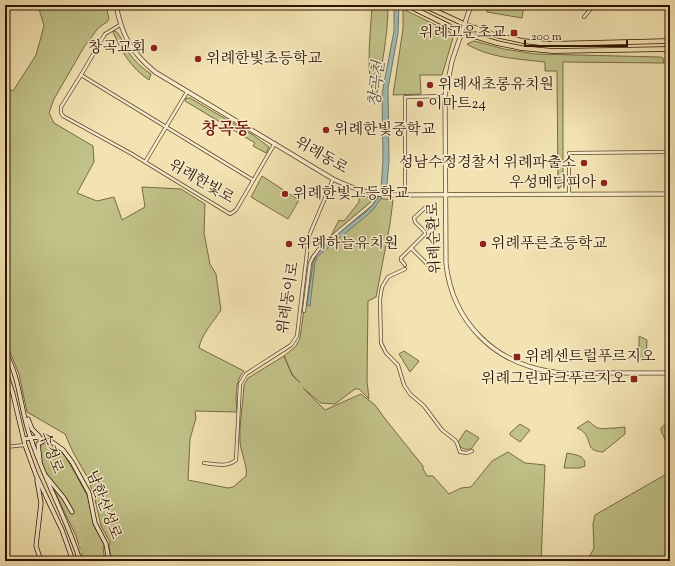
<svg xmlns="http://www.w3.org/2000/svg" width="675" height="566" font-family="'Sorts Mill Goudy','Noto Serif KR',serif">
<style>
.green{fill:#c1c288;stroke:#786a44}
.water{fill:#9fbcb6;stroke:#72786d}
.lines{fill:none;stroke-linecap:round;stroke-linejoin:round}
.secondary-tunnel{stroke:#d5c497;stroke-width:3.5;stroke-dasharray:3.5 2;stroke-linecap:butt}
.minor-casing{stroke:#5f472c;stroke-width:4}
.tertiary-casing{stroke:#5f472c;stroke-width:5}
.secondary-casing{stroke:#2e1300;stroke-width:5}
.primary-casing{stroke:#2e1300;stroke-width:5.5}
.minor{stroke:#f7edcd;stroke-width:2.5}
.tertiary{stroke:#f7edcd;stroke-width:3.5}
.secondary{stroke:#f7edcd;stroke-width:3.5}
.primary{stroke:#f3e3b2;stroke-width:4}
.poi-dot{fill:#8f2418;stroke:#f7edcd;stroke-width:1.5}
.labels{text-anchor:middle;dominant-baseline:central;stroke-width:3;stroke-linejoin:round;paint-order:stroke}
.poi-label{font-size:15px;fill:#2e1300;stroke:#f7edcd;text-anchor:start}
.street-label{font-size:15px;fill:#2e1300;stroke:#f7edcd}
.water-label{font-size:16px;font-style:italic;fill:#564e40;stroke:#f7edcd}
.quarter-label{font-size:17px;font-weight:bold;fill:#7a1f14;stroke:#f7edcd}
</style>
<rect width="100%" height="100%" fill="#f3e3b2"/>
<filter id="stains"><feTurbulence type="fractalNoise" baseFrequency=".005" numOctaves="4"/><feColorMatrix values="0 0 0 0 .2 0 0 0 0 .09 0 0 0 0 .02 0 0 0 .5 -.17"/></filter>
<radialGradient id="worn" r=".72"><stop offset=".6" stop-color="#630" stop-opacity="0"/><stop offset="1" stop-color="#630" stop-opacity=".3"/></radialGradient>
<g class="green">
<path d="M38,5H106L109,19L107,22L99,27L84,47L54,99L49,113L54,123L93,146L94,162L77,193L97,201L114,197L122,220L145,207L142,187L181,189L205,204L204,233L210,264L216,274L221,310C214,321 201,335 199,348L244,371C234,381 236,400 237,412L195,411L196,418L190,439L188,480L228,488L233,487L246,476C248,467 241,453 240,442C239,424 243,404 244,385L248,378L284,356L292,375L300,383L292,374L284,356L296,346L300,338L311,257L319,247L330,238L339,220L343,221L345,220L359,202V195L366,197L393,200L390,224L376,297L368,301L367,381L369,399L359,389H355L335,404L321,403L303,388L325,410L361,394L375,405L386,420L423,466V469L427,476H433L449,494L461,488L471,487L492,461L508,452L525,463L545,465L541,561H111L109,546L110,542L101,526L94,495L86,475L73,452L65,434L27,412L19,374L5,340V86L13,91L36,55L44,26Z"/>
<path d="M372,5H388C388,37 381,68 376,99C364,78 371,30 372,5Z"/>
<polygon points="488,5 524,5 522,18 487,12"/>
<polygon points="403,9 450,32 453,38 442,75 420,75 421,94 393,95 403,29"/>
<path d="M115,31C120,33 122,42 125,47C132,58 140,67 151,74L149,80C131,68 121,51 113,32Z"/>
<path d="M474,41L504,49L535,54L660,57L663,58L664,63L563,62V185L558,189L557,71H545V62C519,59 489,58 467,44Z"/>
<polygon points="186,98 190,98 253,135 269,147 266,153 253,146 255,143 185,101"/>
<polygon points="262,176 299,200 288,219 251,197"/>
<polygon points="639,336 647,340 646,360 639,360"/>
<polygon points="404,351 419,361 410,372 399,354"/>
<path d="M670,391V462H667C670,451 666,441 661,431V428C675,417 661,400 670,391Z"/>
<path d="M588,421C591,422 592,425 596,427C600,430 608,428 613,428L614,429V428L625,427V434L603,452C600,452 596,451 594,450C586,446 592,434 577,428Z"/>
<polygon points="520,424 530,430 520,442 510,435 510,433"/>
<path d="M466,430L479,438L471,449C465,450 460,449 458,442Z"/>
<polygon points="39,442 47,442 56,447 65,456 74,471 88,497 95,528 105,544 103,548 105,561 84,561 76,536 43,467 37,449"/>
<path d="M567,453C576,455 586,455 585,466L580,468H564Z"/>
<polygon points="670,472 670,561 587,561 594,548 593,524 595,515"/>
</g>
<polygon class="water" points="394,5 399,5 398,33 388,88 389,161 387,184 382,197 372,211 318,256 315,262 310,306 307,305 313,263 317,254 340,231 366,212 378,198 381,189 383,160 382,94 394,31"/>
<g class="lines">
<path class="secondary-tunnel" d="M72,512C77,526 89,551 73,561"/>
<g class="minor-casing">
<g id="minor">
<polyline points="584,17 594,5"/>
<polyline points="120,25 105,34 81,75 61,107 61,113 63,116 132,154 230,214 236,210 275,143"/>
<polyline points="81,75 253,180"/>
<polyline points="145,162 187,92"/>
<polyline points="569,194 569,153 667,152"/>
<polyline points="405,195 405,97 445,96"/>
<polyline points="411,248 428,265"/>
<polyline points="405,265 401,260 401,258 425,234 425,232 415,222 414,218 427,206"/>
<polyline points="405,269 388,277 382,287 380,299 381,343 386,353 398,365 404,385 410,394 424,406 442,430 455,440 457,443 460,452 467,453 472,451"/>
<polyline points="304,311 310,263 313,257 319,249 339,231 371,204 376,197"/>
<polyline points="5,447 25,445"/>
<path d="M204,463C214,464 227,468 236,460L240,384L246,374L291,345L297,336L309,236L333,179"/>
</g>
</g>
<g class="tertiary-casing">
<g id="tertiary">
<path d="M116,5C122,36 131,52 155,72L333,179C352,188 368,194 389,195L670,194"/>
<path d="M471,5L452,61L445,96L446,264C453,323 495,364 554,372C569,375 584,373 600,373C623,373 647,373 670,373"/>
</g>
</g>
<g class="secondary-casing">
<g id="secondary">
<polyline points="668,5 668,373"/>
<path d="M5,352C21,379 20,411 31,439C45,481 67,519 80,561"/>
<polyline points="5,369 13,394 25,445 36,475 62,530 73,561"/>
<polyline points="28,419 32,429 39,436"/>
<polyline points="24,439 36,437 52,442 63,450 72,462 89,493 95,523 106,544 109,561"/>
<polyline points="40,461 38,444 45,440"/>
<polyline points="46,476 64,498 72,512"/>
<polyline points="37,480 41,503 36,546 41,561"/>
</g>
</g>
<g class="primary-casing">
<g id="primary">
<polyline points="407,5 461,32 497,43 521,48 553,51 670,49"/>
<polyline points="423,5 464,24 495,35 523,41 548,44 670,41"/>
</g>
</g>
<use href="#minor" class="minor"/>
<use href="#tertiary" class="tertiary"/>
<use href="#secondary" class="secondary"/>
<use href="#primary" class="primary"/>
</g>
<g class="poi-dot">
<rect x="510" y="29" width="8" height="8" rx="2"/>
<circle cx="154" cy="48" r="4"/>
<circle cx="198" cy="59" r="4"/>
<circle cx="430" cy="85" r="4"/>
<circle cx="420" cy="104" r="4"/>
<circle cx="326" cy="130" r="4"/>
<circle cx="584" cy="163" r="4"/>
<circle cx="604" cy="183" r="4"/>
<circle cx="285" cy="194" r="4"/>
<circle cx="289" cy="244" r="4"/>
<circle cx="483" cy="244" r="4"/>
<rect x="513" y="353" width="8" height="8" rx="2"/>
<rect x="630" y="375" width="8" height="8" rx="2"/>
</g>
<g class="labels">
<g class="poi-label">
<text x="506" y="33" text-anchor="end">위례고운초교</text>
<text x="146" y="48" text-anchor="end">창곡교회</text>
<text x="206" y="59">위례한빛초등학교</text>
<text x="438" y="85">위례새초롱유치원</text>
<text x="428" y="104">이마트24</text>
<text x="334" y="130">위례한빛중학교</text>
<text x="576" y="163" text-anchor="end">성남수정경찰서 위례파출소</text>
<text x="596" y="183" text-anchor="end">우성메디피아</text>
<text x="293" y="194">위례한빛고등학교</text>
<text x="297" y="244">위례하늘유치원</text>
<text x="491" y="244">위례푸른초등학교</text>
<text x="525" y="357">위례센트럴푸르지오</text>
<text x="626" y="379" text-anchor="end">위례그린파크푸르지오</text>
</g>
<g class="street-label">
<text transform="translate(321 156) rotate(30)">위례동로</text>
<text transform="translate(201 182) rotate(30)">위례한빛로</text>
<text transform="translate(435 238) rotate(-92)">위례순환로</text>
<text transform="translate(289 298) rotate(-81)">위례동이로</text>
<text transform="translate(50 453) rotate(69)">수정로</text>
<text transform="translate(103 505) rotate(69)">남한산성로</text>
</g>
<g class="water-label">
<text transform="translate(378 84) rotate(-84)">창곡천</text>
</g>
<g class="quarter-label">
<text x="226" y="130">창곡동</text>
</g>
</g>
<rect width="675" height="566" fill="none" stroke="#f3e3b2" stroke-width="20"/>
<rect x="6" y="6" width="663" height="554" fill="none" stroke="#2e1300" stroke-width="2"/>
<rect x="10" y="10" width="655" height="546" fill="none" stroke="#2e1300"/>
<path d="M525 40v6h102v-6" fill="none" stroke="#2e1300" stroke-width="2"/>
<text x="531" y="40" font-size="12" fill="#2e1300" stroke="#f7edcd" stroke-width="3" paint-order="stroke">200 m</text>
<rect width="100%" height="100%" filter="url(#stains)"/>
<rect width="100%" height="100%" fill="url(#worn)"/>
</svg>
